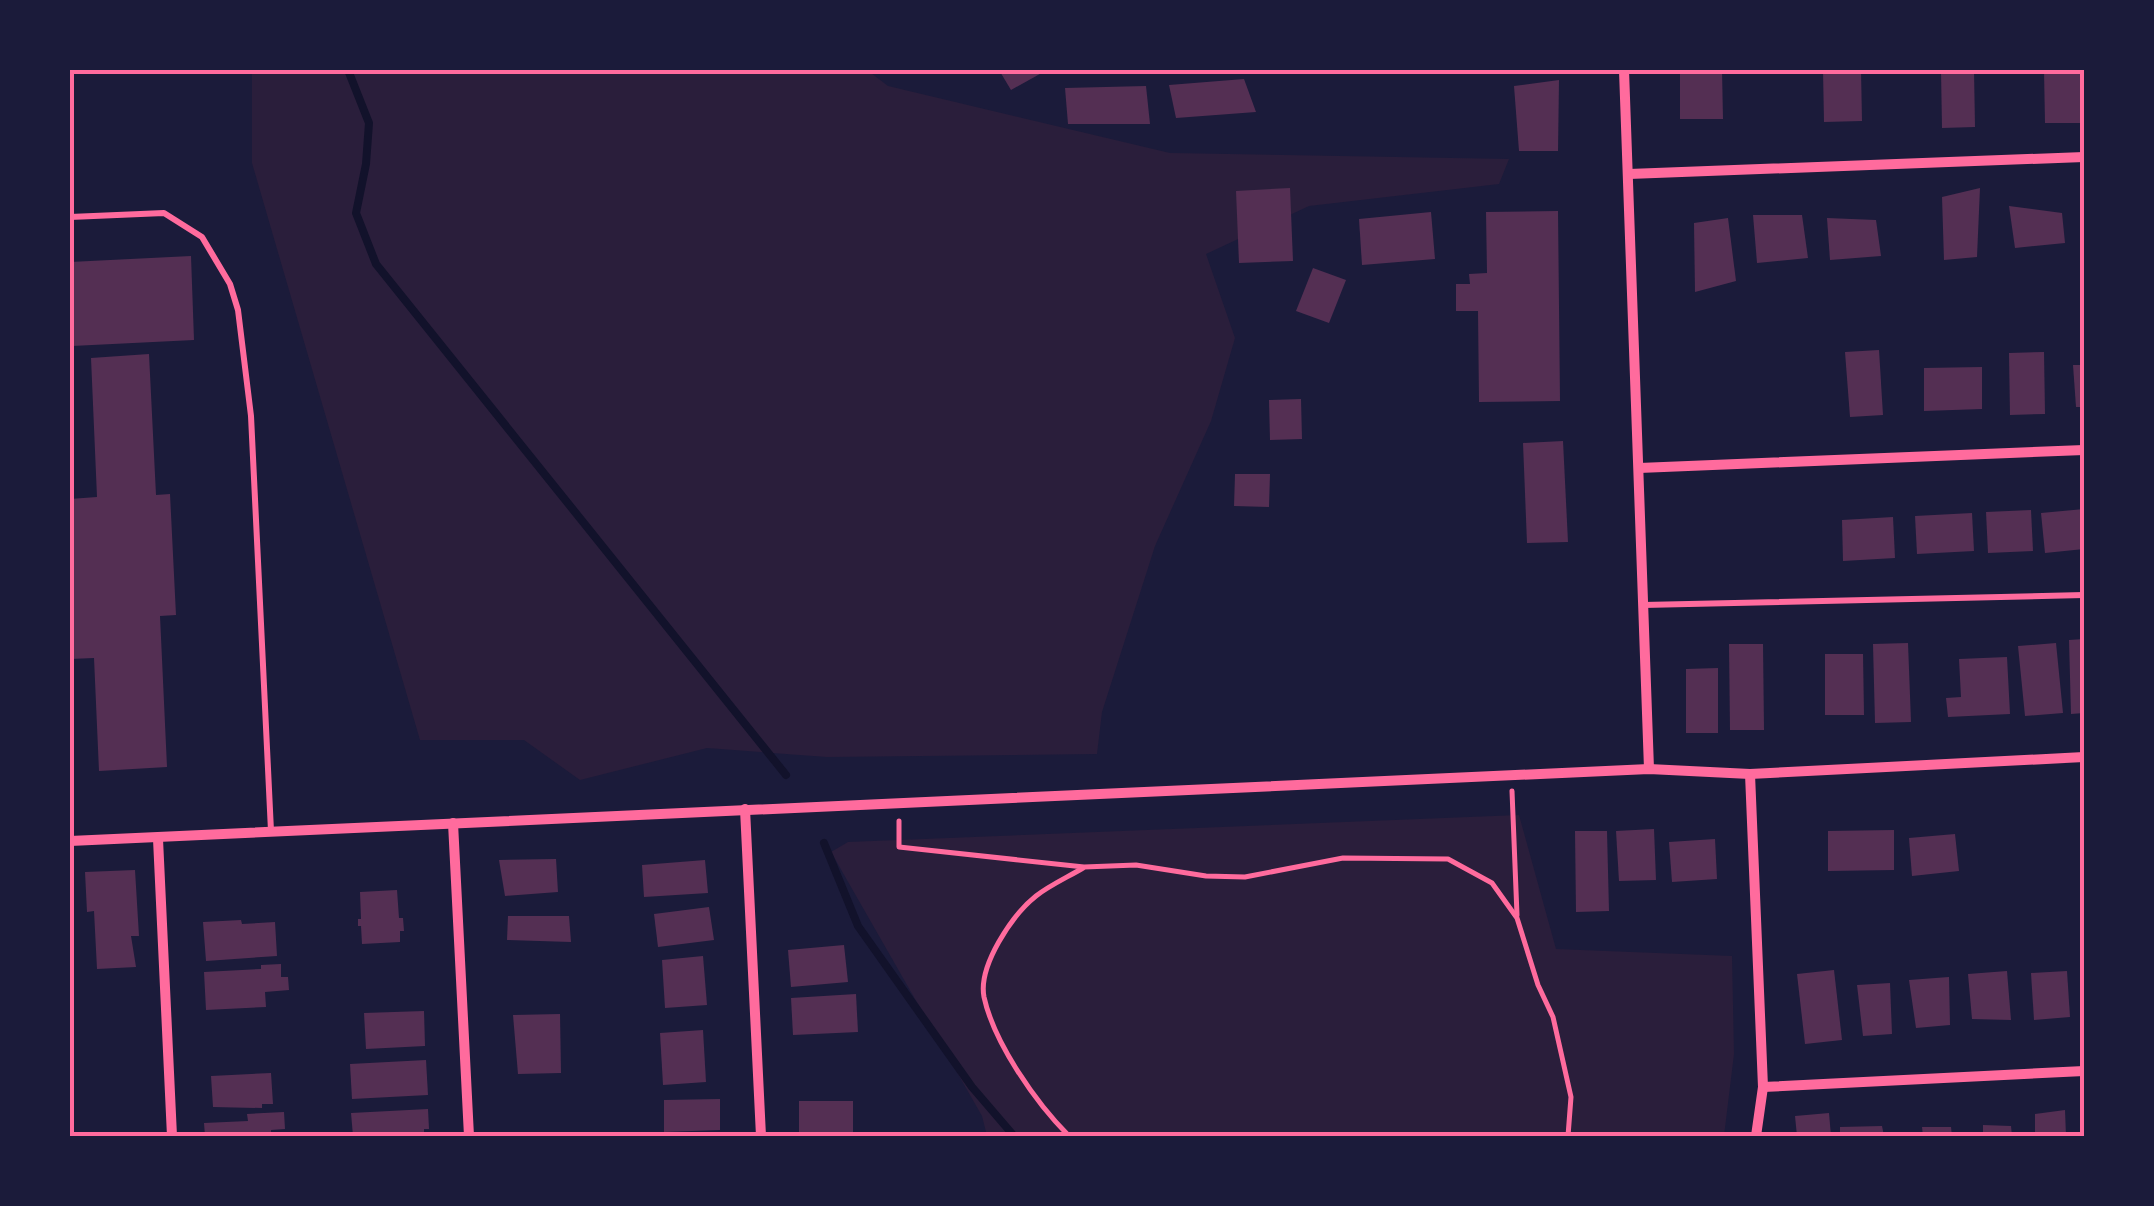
<svg xmlns="http://www.w3.org/2000/svg" width="2154" height="1206" font-family="'Open Sans',sans-serif">
<style>
.green{fill:#2a1e3b}
.lines{fill:none;stroke-linecap:round;stroke-linejoin:round}
.stream{stroke:#12122b;stroke-width:8}
.building{fill:#542f53}
.path{stroke:#ff6b9d;stroke-width:5}
.service{stroke:#ff6b9d;stroke-width:6}
.minor{stroke:#ff6b9d;stroke-width:10}
.neatline{fill:none;stroke:#ff6b9d;stroke-width:4}
</style>
<rect width="100%" height="100%" fill="#1b1b3a"/>
<g class="green">
<polygon points="252,70 867,70 888,86 1170,153 1509,159 1499,184 1309,206 1206,254 1235,338 1211,421 1155,546 1102,712 1097,754 827,757 707,748 580,780 524,740 420,740 252,163"/>
<polygon points="1519,815 1556,949 1732,956 1734,1054 1724,1136 987,1136 982,1116 831,852 848,842"/>
</g>
<g class="lines">
<g class="stream">
<polyline points="348,70 369,123 366,164 356,213 376,264 786,775"/>
<polyline points="824,843 858,926 972,1087 1014,1136"/>
</g>
</g>
<g class="building">
<polygon points="999,70 1047,70 1011,90"/>
<polygon points="1680,70 1722,70 1723,119 1680,119"/>
<polygon points="1823,70 1861,70 1862,121 1824,122"/>
<polygon points="1941,70 1974,70 1975,127 1942,128"/>
<polygon points="2044,70 2082,70 2082,123 2045,123"/>
<polygon points="1244,79 1256,112 1176,118 1169,85"/>
<polygon points="1559,80 1558,151 1519,151 1514,86"/>
<polygon points="1146,86 1150,124 1068,124 1065,88"/>
<polygon points="1290,188 1293,261 1239,263 1236,191"/>
<polygon points="1980,188 1977,257 1944,260 1942,197"/>
<polygon points="2009,206 2062,213 2065,243 2015,248"/>
<polygon points="1558,211 1560,401 1479,402 1478,311 1456,311 1456,284 1470,284 1469,274 1487,273 1486,212"/>
<polygon points="1431,212 1435,259 1362,265 1359,219"/>
<polygon points="1753,215 1802,215 1808,258 1757,263"/>
<polygon points="1728,218 1736,281 1695,292 1694,223"/>
<polygon points="1827,218 1876,220 1881,256 1830,260"/>
<polygon points="191,256 194,340 72,346 70,262"/>
<polygon points="1313,268 1346,280 1329,323 1296,311"/>
<polygon points="1879,350 1883,415 1850,417 1845,352"/>
<polygon points="2044,352 2045,414 2010,415 2009,353"/>
<polygon points="149,354 156,495 170,494 176,615 160,616 167,767 99,771 94,658 70,659 70,499 97,497 91,358"/>
<polygon points="2073,365 2084,365 2084,407 2076,407"/>
<polygon points="1982,367 1982,409 1924,411 1924,368"/>
<polygon points="1301,399 1302,439 1270,440 1269,400"/>
<polygon points="1563,441 1568,542 1527,543 1523,443"/>
<polygon points="1235,474 1270,474 1269,507 1234,506"/>
<polygon points="2084,509 2084,549 2045,553 2041,513"/>
<polygon points="2031,510 2033,551 1988,553 1986,512"/>
<polygon points="1972,513 1974,551 1917,554 1915,516"/>
<polygon points="1893,517 1895,558 1843,561 1842,520"/>
<polygon points="2084,639 2084,713 2071,714 2069,640"/>
<polygon points="1908,643 1911,722 1875,723 1873,644"/>
<polygon points="2056,643 2063,713 2025,716 2018,646"/>
<polygon points="1729,644 1763,644 1764,730 1730,730"/>
<polygon points="1825,654 1863,654 1864,715 1825,715"/>
<polygon points="2007,657 2010,714 1948,717 1946,698 1961,697 1959,659"/>
<polygon points="1718,668 1718,733 1686,733 1686,669"/>
<polygon points="1654,829 1656,880 1619,881 1616,831"/>
<polygon points="1894,830 1894,870 1828,871 1828,831"/>
<polygon points="1575,831 1607,831 1609,911 1576,912"/>
<polygon points="1955,834 1959,871 1912,876 1909,838"/>
<polygon points="1715,839 1717,879 1672,882 1669,842"/>
<polygon points="556,859 558,892 505,896 499,860"/>
<polygon points="705,860 708,893 644,897 642,865"/>
<polygon points="135,870 139,936 131,936 136,967 97,969 94,911 87,912 85,872"/>
<polygon points="397,890 399,918 403,918 404,931 400,931 400,942 362,944 361,926 358,926 358,919 361,919 360,892"/>
<polygon points="709,907 714,940 658,947 654,914"/>
<polygon points="508,916 569,916 571,942 507,940"/>
<polygon points="241,920 242,924 275,922 277,956 206,961 203,922"/>
<polygon points="844,945 848,982 791,987 788,950"/>
<polygon points="703,956 707,1005 665,1008 662,960"/>
<polygon points="281,964 281,977 288,977 289,990 265,992 266,1007 206,1010 204,972 261,969 261,965"/>
<polygon points="1834,970 1842,1040 1805,1044 1797,974"/>
<polygon points="2007,971 2011,1020 1972,1019 1968,974"/>
<polygon points="2067,971 2070,1017 2034,1020 2031,973"/>
<polygon points="1949,977 1950,1025 1916,1028 1909,980"/>
<polygon points="1890,983 1892,1034 1863,1036 1857,985"/>
<polygon points="856,994 858,1032 793,1035 791,998"/>
<polygon points="424,1011 425,1046 366,1049 364,1013"/>
<polygon points="560,1014 561,1073 518,1074 513,1015"/>
<polygon points="703,1030 706,1082 663,1085 660,1033"/>
<polygon points="426,1060 428,1095 352,1099 350,1064"/>
<polygon points="271,1073 273,1104 262,1104 262,1108 213,1107 211,1076"/>
<polygon points="720,1099 720,1130 664,1132 664,1100"/>
<rect x="799" y="1101" width="54" height="35"/>
<polygon points="428,1109 429,1129 424,1129 424,1136 353,1136 351,1113"/>
<polygon points="2065,1110 2066,1136 2035,1136 2035,1114"/>
<polygon points="284,1112 285,1129 271,1130 271,1136 205,1136 204,1123 248,1121 247,1114"/>
<polygon points="1829,1113 1831,1136 1797,1136 1795,1116"/>
<polygon points="1983,1125 2011,1126 2012,1136 1983,1136"/>
<polygon points="1882,1126 1884,1136 1840,1136 1840,1127"/>
<polygon points="1922,1127 1951,1127 1952,1136 1923,1136"/>
</g>
<g class="lines">
<g class="path">
<polyline points="1512,791 1517,915"/>
<polyline points="899,821 899,847 1084,867 1136,865 1206,876 1245,877 1343,858 1448,859 1492,883 1517,918 1538,985 1553,1017 1571,1097 1568,1136"/>
<path d="M1069,1136C1036,1103 994,1043 984,997C978,966 1012,915 1036,896C1050,885 1068,877 1083,868"/>
</g>
<g class="service">
<polyline points="70,217 164,213 202,237 230,284 238,310 251,416 271,831"/>
<polyline points="1643,605 2084,595"/>
</g>
<g class="minor">
<polyline points="1624,70 1649,769"/>
<polyline points="1629,174 2084,157"/>
<polyline points="1639,468 2084,450"/>
<polyline points="1750,774 1763,1087 1756,1136"/>
<polyline points="745,809 761,1136"/>
<polyline points="453,823 469,1136"/>
<polyline points="158,839 172,1136"/>
<polyline points="70,841 1649,769 1750,774 2084,757"/>
<polyline points="1763,1087 2084,1071"/>
</g>
</g>
<rect width="2154" height="1206" fill="none" stroke="#1b1b3a" stroke-width="145"/>
<rect x="72" y="72" width="2010" height="1062" class="neatline"/>
</svg>
